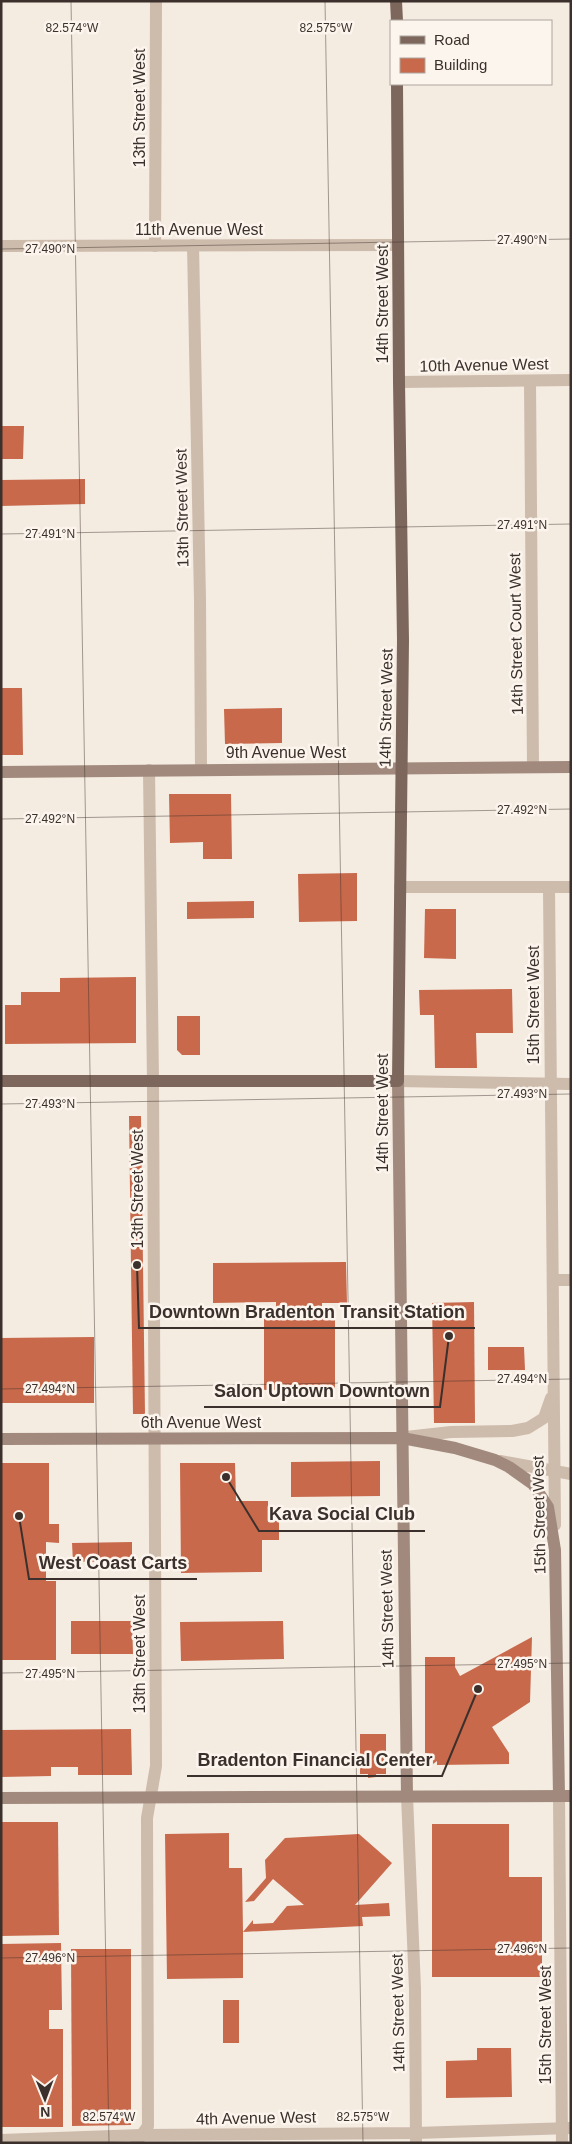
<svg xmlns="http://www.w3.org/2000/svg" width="572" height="2144" font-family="Arial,sans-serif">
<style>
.building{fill:#c8694b}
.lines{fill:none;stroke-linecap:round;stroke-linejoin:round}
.street{stroke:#cdbbac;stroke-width:12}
.secondary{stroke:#a18a7d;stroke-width:12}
.primary{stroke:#7d675c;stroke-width:12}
.ticks{fill:none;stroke:#3b302b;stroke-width:1;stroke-opacity:0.45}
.labels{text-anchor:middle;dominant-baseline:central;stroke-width:5;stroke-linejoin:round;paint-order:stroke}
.street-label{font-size:16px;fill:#3b302b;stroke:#fbf5ee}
.ticks-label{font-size:12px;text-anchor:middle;fill:#3b302b;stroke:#fbf5ee;stroke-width:5;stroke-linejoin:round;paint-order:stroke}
.leader{fill:none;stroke:#3b302b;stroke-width:2}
.callout-dot{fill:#3b302b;stroke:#fbf5ee;stroke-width:2}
.callout-label{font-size:18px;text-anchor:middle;font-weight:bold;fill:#3b302b;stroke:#fbf5ee;stroke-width:5;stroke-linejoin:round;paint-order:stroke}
</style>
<rect width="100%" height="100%" fill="#f4ebe1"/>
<g class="building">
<polygon points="1,426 24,426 23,459 1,459"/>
<polygon points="85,479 85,504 1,506 1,480"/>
<polygon points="1,688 22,688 23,755 1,755"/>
<polygon points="282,708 282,743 225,744 224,709"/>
<polygon points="169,794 231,794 232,859 203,859 203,842 170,843"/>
<polygon points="357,873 357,921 299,922 298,874"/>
<polygon points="254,901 254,918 187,919 187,902"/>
<polygon points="425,909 456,909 456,959 424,958"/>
<polygon points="136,977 136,1043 5,1044 5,1005 21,1005 21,992 60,992 60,978"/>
<polygon points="512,989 513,1033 476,1033 477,1068 435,1068 434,1015 420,1015 419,990"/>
<polygon points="177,1016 200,1016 200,1055 182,1055 177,1050"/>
<polygon points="129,1116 141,1116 145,1414 133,1414"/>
<polygon points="346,1262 347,1303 322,1303 322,1318 335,1318 335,1389 264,1390 264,1319 276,1318 276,1302 213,1303 213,1263"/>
<polygon points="474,1302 475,1423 434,1423 432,1303"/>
<polygon points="94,1337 94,1403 1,1403 1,1338"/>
<polygon points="488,1347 524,1347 525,1370 488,1370"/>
<polygon points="380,1461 380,1496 291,1497 291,1462"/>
<polygon points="1,1463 49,1463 49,1524 59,1524 59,1543 46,1542 46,1581 56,1581 56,1660 1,1660"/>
<polygon points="180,1463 235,1463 236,1501 268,1501 268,1521 279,1521 279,1540 262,1540 262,1572 181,1573"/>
<polygon points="132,1542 132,1561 73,1562 72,1543"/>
<polygon points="71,1621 132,1621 133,1654 71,1654"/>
<polygon points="283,1621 284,1659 181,1661 180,1622"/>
<polygon points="532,1637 530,1702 492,1727 509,1753 509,1764 437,1765 437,1761 433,1764 433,1754 425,1753 425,1657 455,1657 455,1667 460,1676"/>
<polygon points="131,1729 132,1775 78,1775 78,1767 51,1767 51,1776 1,1777 1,1730"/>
<polygon points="360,1734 386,1734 386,1774 376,1774 376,1777 368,1778 368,1774 360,1774"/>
<polygon points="1,1822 58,1822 59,1935 1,1936"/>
<polygon points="432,1824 509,1824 509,1877 542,1877 542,1977 432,1977"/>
<polygon points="229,1833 229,1868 242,1868 243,1932 253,1920 253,1924 273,1923 287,1906 304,1905 273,1879 254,1901 245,1902 266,1878 265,1860 285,1838 359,1834 392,1863 355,1905 389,1903 390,1916 362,1917 363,1926 243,1932 243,1978 167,1979 165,1834"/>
<polygon points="61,1943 62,2010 49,2010 49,2029 63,2029 63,2127 1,2127 1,1944"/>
<polygon points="71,1949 131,1949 131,2125 72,2126"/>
<rect x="223" y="2000" width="16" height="43"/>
<polygon points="477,2048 511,2048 512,2097 446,2098 446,2061 477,2060"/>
</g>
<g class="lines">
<g class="street">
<polyline points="193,245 200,600 201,769"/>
<polyline points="1,246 398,245"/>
<polyline points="155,246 156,1"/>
<polyline points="530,381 533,767"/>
<polyline points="399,382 571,380"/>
<polyline points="400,887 571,887"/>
<polyline points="549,887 555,1525"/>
<polyline points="398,1081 571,1084"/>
<polyline points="553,1280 571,1280"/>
<polyline points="406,1437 451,1432 512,1431 528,1428 544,1418 551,1398"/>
<polyline points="500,1461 571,1474"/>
<polyline points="407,1796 415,1989 416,2143"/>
<polyline points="559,1796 562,2143"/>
<polyline points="1,2140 141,2135 416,2133 571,2128"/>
<polyline points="136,2143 148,2126 147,1818 156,1766 153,1081 149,770"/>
</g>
<g class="secondary">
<polyline points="1,772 571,767"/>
<polyline points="398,1081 407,1796"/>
<polyline points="1,1439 402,1438 455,1448 495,1460 509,1467 533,1484 548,1507 555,1550 559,1796"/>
<polyline points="1,1798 571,1796"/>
</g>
<g class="primary">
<polyline points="396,1 397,21"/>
<polyline points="1,1081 398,1081 403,640 399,382 397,84"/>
</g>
</g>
<path class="ticks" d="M71,1L109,2143M325,1L363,2143M1,249L571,239M1,534L571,524M1,819L571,809M1,1104L571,1094M1,1389L571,1379M1,1673L571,1663M1,1958L571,1948"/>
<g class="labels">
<g class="street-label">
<text transform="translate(139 108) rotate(-90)">13th Street West</text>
<text x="199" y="229">11th Avenue West</text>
<text transform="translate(382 304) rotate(-90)">14th Street West</text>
<text transform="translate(484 365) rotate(-1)">10th Avenue West</text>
<text transform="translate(182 508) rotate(-91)">13th Street West</text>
<text transform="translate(516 634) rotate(-91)">14th Street Court West</text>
<text transform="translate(386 708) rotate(-89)">14th Street West</text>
<text x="286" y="752">9th Avenue West</text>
<text transform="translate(533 1005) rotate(-90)">15th Street West</text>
<text transform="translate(382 1113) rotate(-90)">14th Street West</text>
<text transform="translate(137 1189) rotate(-90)">13th Street West</text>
<text x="201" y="1422">6th Avenue West</text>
<text transform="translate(539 1515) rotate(-91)">15th Street West</text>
<text transform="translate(387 1609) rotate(-91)">14th Street West</text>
<text transform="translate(139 1654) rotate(-90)">13th Street West</text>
<text transform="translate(398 2013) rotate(-91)">14th Street West</text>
<text transform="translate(545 2025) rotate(-90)">15th Street West</text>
<text transform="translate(256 2118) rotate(-1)">4th Avenue West</text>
</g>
</g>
<g class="ticks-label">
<text x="72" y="32">82.574°W</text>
<text x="326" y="32">82.575°W</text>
<text x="522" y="244">27.490°N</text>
<text x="50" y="253">27.490°N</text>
<text x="522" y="529">27.491°N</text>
<text x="50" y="538">27.491°N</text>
<text x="522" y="814">27.492°N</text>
<text x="50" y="823">27.492°N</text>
<text x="522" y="1098">27.493°N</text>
<text x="50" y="1108">27.493°N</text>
<text x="522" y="1383">27.494°N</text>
<text x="50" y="1393">27.494°N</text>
<text x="522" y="1668">27.495°N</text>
<text x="50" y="1678">27.495°N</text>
<text x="522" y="1953">27.496°N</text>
<text x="50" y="1962">27.496°N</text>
<text x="109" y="2121">82.574°W</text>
<text x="363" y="2121">82.575°W</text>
</g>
<path class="leader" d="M137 1265L139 1328H475M449 1336L440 1407H204M226 1477L259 1531H425M19 1516L29 1579H197M478 1689L442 1776H187"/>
<g class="callout-dot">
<circle cx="137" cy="1265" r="5"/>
<circle cx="449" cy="1336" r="5"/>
<circle cx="226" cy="1477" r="5"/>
<circle cx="19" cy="1516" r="5"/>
<circle cx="478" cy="1689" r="5"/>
</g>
<g class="callout-label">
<text x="307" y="1318">Downtown Bradenton Transit Station</text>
<text x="322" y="1397">Salon Uptown Downtown</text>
<text x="342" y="1520">Kava Social Club</text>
<text x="113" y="1569">West Coast Carts</text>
<text x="315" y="1766">Bradenton Financial Center</text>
</g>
<rect width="572" height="2144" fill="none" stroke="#3b302b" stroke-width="5"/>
<rect x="390" y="20" width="162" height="65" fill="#fbf5ee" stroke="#aea6a0"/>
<rect x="400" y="36" width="25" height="8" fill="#7d675c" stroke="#aea6a0"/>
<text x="434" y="45" font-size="15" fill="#3b302b">Road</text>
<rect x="400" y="58" width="25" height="15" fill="#c8694b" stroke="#aea6a0"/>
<text x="434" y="70" font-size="15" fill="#3b302b">Building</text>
<g transform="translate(45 2099) rotate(179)" stroke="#fbf5ee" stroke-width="4" paint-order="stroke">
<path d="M0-4L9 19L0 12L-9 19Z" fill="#3b302b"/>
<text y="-8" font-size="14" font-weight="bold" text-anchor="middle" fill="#3b302b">N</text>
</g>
</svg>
